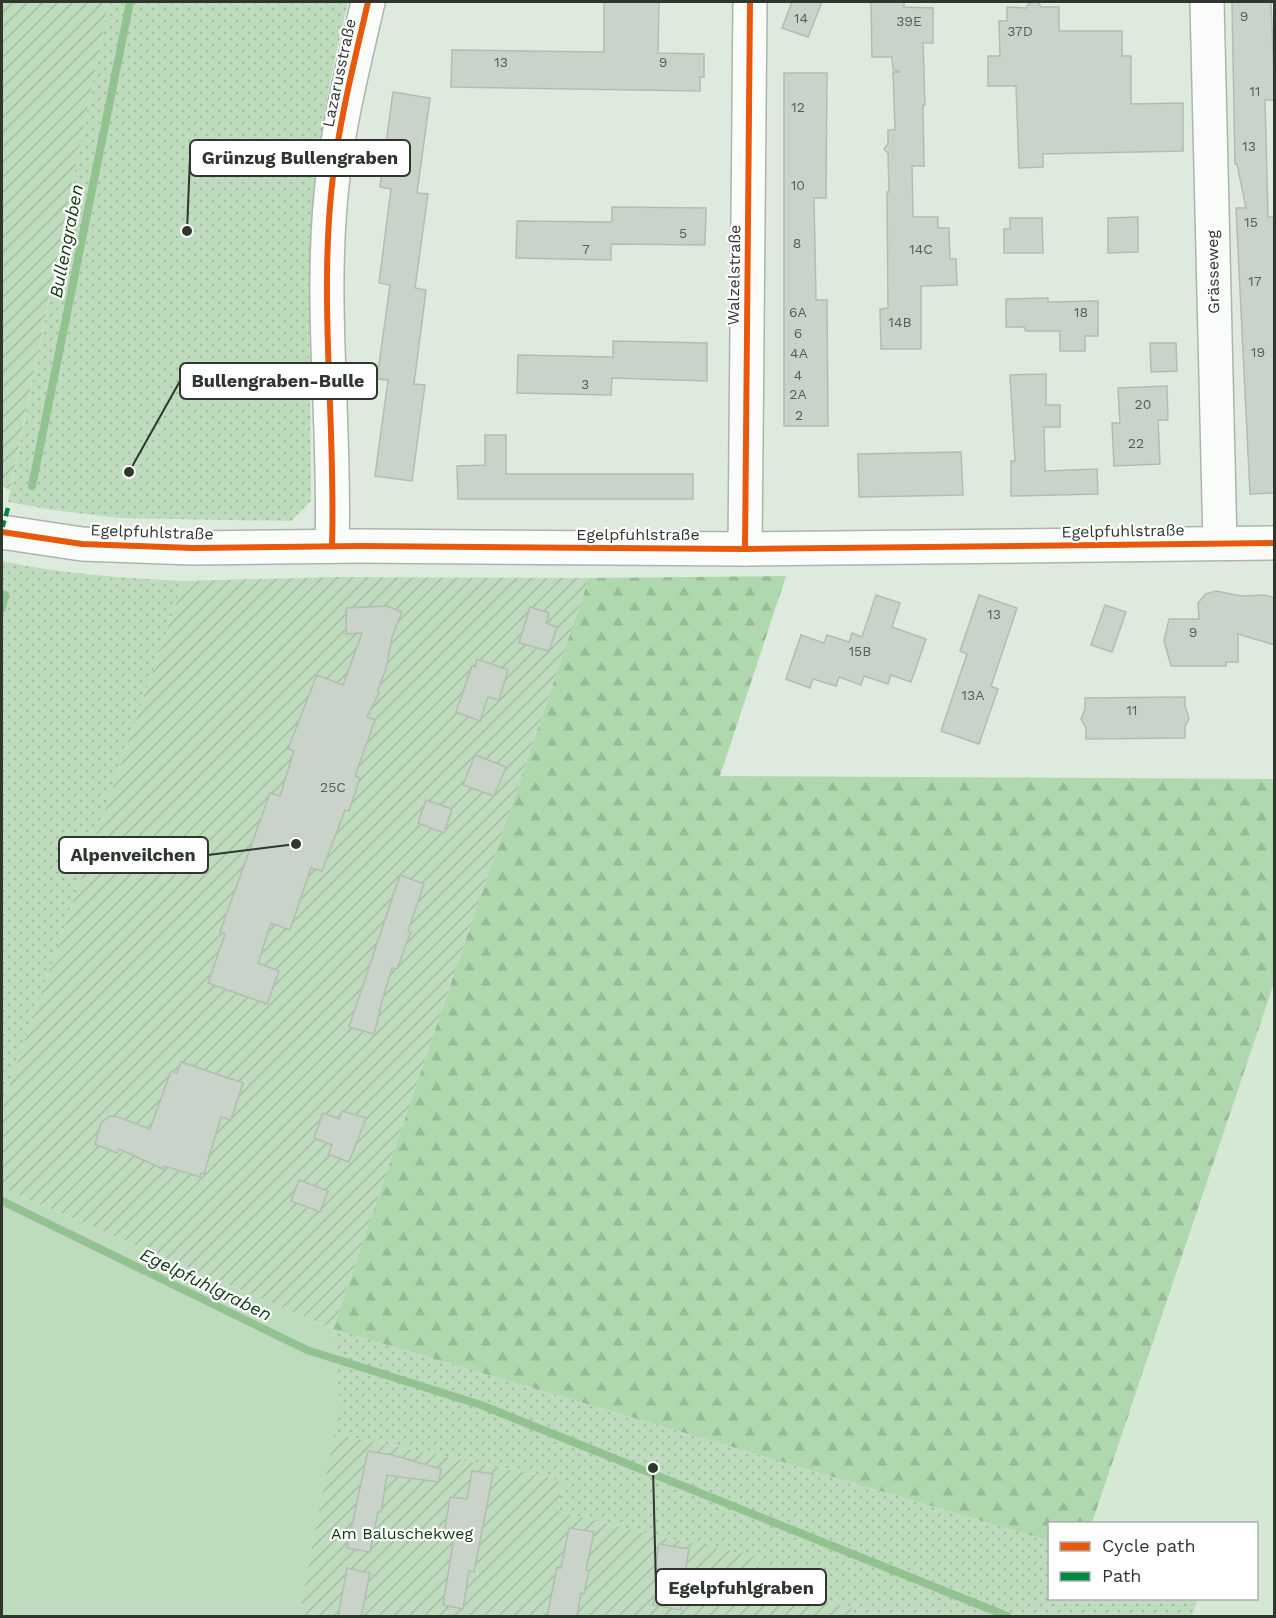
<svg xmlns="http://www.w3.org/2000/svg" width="1276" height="1618" font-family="'Work Sans',sans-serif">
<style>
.built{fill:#d4e8d4}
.grass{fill:#bedbbd}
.forest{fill:url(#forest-firs)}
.park{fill:url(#park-dots)}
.garden{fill:url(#garden-furrows)}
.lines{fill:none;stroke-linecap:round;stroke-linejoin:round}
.stream{stroke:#92c290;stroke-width:8}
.building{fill:#cad3ca;stroke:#b3bcb2;stroke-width:1.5}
.minor-casing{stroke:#acb5ab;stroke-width:36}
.minor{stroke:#fafcfa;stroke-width:33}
.quiet{stroke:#00873e;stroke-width:4.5;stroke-dasharray:9 4.5;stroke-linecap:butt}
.cycleway-casing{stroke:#fff;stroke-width:10}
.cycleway{stroke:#e8590c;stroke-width:6}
.labels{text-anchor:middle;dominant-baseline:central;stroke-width:4.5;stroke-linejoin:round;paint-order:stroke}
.number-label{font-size:14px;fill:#565e56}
.street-label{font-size:16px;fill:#2e362e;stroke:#fff}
.park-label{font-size:16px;fill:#0b3a0e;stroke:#fff}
.water-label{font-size:18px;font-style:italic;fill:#0f3d11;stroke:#fff}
.leader{fill:none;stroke:#2e362e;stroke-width:2}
.callout-dot{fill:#2e362e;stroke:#fff;stroke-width:2}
.callout{fill:#fff;stroke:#2e362e;stroke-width:2}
.callout-label{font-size:18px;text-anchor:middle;font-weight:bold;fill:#2e362e}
</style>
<defs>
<pattern id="forest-firs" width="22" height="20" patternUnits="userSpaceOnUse" patternTransform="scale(1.5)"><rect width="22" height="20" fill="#afd8af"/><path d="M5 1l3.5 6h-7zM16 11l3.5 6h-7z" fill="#97ba97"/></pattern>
<pattern id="park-dots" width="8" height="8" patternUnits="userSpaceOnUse" patternTransform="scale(1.5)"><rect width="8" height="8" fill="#bedbbd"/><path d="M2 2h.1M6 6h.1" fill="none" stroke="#a4bda3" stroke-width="1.8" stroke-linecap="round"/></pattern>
<pattern id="garden-furrows" width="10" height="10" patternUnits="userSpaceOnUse" patternTransform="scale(1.5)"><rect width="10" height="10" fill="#bedbbd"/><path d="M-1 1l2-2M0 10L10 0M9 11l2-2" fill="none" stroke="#a4bda3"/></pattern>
</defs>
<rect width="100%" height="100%" fill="#deeade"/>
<polygon class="built" points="1274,983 1274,1616 1192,1616 1198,1599 1256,1598 1256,1524 1092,1524"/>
<polygon class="grass" points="2,1188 333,1329 340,1406 299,1616 2,1616"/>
<polygon class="forest" points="786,576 720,776 1274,779 1274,983 1092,1523 1050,1524 1049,1541 333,1329 589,578"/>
<g class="park">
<path d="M109,2H348C332,67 319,132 314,200C306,299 311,401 311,501L291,521L119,518L53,510L8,502Z"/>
<path d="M2,561C62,574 123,578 184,581L2,1107Z"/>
<polygon points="333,1329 1049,1541 1050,1598 1198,1599 1192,1616 866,1616 851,1614 851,1607 754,1590 760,1558 656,1536 558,1511 562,1483 551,1478 334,1434 340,1406"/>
</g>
<g class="garden">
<polygon points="2,2 109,2 10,490 2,486"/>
<polygon points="335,577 589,578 333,1329 2,1188 2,1107 184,581"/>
<polygon points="334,1434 551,1478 562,1482 558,1511 656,1536 760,1557 755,1590 851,1607 851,1614 866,1616 299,1616"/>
</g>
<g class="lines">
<g class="stream">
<polyline points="32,486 130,2"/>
<polyline points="2,608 5,595"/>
<polyline points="2,1201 307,1350 481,1405 1007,1616"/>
</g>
</g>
<g class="building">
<polygon points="604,2 659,2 658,53 704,54 704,77 700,77 700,91 451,87 452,50 604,52"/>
<polygon points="792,2 822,2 808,37 782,28"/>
<polygon points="871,2 904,2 904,7 933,8 933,43 923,43 925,105 923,105 924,166 912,166 913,217 938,217 938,228 949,228 950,259 956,259 957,285 921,286 921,349 881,349 880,309 888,308 887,192 889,192 888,153 884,149 888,144 888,130 895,130 893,72 900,72 893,69 892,57 872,57"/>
<polygon points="1030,2 1038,2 1041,7 1059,7 1059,31 1122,31 1122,56 1131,56 1131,104 1183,103 1183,151 1043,154 1043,167 1019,168 1016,86 988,86 988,56 1000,56 999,21 1007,21 1007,7 1026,8"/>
<polygon points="1232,2 1271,2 1275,100 1265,100 1268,217 1275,217 1275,493 1250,494 1236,208 1246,208 1237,164 1235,164"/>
<polygon points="784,73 827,73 826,198 814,198 816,300 827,300 828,426 784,426"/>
<polygon points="393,92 430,98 417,193 428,194 415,288 426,290 414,384 425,385 412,481 375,476 388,380 377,379 390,285 379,283 391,189 380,187"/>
<polygon points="612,207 706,208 705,245 611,244 611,260 516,258 517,221 612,222"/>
<polygon points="1138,217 1138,252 1108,253 1108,218"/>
<polygon points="1010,218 1042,218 1043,253 1004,253 1004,229 1010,229"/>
<polygon points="1048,298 1048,302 1098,301 1098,336 1085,336 1085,351 1060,351 1060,331 1026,331 1024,327 1006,327 1006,299"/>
<polygon points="613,341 707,343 707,381 612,378 611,395 517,393 518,355 613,357"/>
<polygon points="1150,343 1176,343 1177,371 1151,372"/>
<polygon points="1046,374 1046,405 1060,405 1060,427 1044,427 1045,471 1097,469 1098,494 1011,496 1011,461 1015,461 1010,375"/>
<polygon points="1167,386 1168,420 1158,420 1160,464 1114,466 1112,423 1120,423 1118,388"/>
<polygon points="485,435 506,435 506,474 693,474 693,499 458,499 457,466 485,465"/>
<polygon points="961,452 963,495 859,497 858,454"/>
<polygon points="1216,591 1241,596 1264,595 1275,598 1275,645 1238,634 1238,662 1226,662 1226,666 1171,666 1164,641 1169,619 1199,619 1198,603 1206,594"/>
<polygon points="876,595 900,603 892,627 926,639 911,682 891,675 888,684 864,676 861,685 839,677 836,686 813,679 810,688 786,679 801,635 824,643 827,635 849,642 852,633 862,637"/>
<polygon points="979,595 1017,608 991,686 998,689 979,744 941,731 967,654 960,651"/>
<polygon points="1105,605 1126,612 1112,652 1091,645"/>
<polygon points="387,606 402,612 392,637 386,669 378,690 379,693 367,717 375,720 355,776 360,778 349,811 345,810 322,871 311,868 290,930 271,923 258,963 279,971 267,1004 208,983 225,934 220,932 270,793 280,796 294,751 288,749 317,675 343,685 362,633 346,634 346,608"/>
<polygon points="530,607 549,613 546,623 557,627 549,651 519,643"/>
<polygon points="477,659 508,670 499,700 488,697 480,721 456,712 472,666 475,667"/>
<polygon points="1185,697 1185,706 1189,718 1185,727 1185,738 1086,739 1086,728 1081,719 1085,709 1085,698"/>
<polygon points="475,755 506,767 494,796 463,785"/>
<polygon points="426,800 452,809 444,833 418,823"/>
<polygon points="400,875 424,884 408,931 411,932 397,969 392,968 379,1011 380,1011 374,1034 349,1027"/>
<polygon points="181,1062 243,1083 231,1120 221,1117 204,1174 201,1173 200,1177 164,1166 163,1169 119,1149 117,1153 95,1144 101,1123 110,1116 118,1117 150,1129 171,1071 177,1073"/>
<polygon points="342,1111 366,1118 349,1162 328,1154 332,1145 314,1138 323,1113 339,1119"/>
<polygon points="299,1180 328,1191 320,1212 291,1201"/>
<polygon points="368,1451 392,1455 441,1469 439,1482 387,1475 381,1512 378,1512 370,1552 347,1548"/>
<polygon points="472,1471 493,1474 474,1572 469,1571 463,1609 443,1605 454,1537 444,1535 450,1497 467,1499"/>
<polygon points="569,1528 594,1532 586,1570 589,1571 584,1594 581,1593 577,1617 547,1617 557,1567 561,1568"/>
<polygon points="659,1544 689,1549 682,1590 684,1591 681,1610 653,1605 660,1569 655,1568"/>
<polygon points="347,1568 370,1573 361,1617 338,1617"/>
</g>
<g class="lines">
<g class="minor-casing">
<g id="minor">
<polyline points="1207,2 1220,543"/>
<polyline points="2,532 82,544 193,548 360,546 745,549 1274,543"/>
<path d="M332,546C336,423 318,299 333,176C340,117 355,59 368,2"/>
<polyline points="745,549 750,2"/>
</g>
</g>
<use href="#minor" class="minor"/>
<polyline class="quiet" points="2,529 8,508"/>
<g class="cycleway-casing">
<g id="cycleway">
<polyline points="2,532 82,544 193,548 360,546 745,549 1274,543"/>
<path d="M332,546C336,423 318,299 333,176C340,117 355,59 368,2"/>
<polyline points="745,549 750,2"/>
</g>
</g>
<use href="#cycleway" class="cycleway"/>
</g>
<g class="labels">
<g class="number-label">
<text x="1244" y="16">9</text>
<text x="801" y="18">14</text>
<text x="909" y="21">39E</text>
<text x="1020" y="31">37D</text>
<text x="501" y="62">13</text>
<text x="663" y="62">9</text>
<text x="1255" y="91">11</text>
<text x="798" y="107">12</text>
<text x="1249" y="146">13</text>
<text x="798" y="185">10</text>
<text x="1251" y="222">15</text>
<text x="683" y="233">5</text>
<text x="797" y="243">8</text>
<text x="586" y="249">7</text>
<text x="921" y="249">14C</text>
<text x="1255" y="281">17</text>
<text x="798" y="312">6A</text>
<text x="1081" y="312">18</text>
<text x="900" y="322">14B</text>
<text x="798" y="333">6</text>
<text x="1258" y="352">19</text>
<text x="799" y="353">4A</text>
<text x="798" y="375">4</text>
<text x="585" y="384">3</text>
<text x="798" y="394">2A</text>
<text x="1143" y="404">20</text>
<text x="799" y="415">2</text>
<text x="1136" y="443">22</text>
<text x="994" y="614">13</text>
<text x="1193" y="632">9</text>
<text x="860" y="651">15B</text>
<text x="973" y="695">13A</text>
<text x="1132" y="710">11</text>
<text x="333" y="787">25C</text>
</g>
<g class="street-label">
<text transform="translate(339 73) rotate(-78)">Lazarusstraße</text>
<text transform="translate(1213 272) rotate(-91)">Grässeweg</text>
<text transform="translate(734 275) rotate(-89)">Walzelstraße</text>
<text transform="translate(1123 531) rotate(-1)">Egelpfuhlstraße</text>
<text transform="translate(152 532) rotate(2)">Egelpfuhlstraße</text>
<text x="638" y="534">Egelpfuhlstraße</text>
</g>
<g class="park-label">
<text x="402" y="1533">Am Baluschekweg</text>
</g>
<g class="water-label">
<text transform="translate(66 241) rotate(-79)">Bullengraben</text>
<text transform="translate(206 1284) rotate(26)">Egelpfuhlgraben</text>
</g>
</g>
<path class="leader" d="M187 231L190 158M129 472L180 381M296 844L208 855M653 1468L656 1587"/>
<g class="callout-dot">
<circle cx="187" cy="231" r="6"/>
<circle cx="129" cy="472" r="6"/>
<circle cx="296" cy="844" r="6"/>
<circle cx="653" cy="1468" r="6"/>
</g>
<g class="callout">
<rect x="190" y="140" width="220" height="36" rx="6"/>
<rect x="180" y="363" width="197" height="36" rx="6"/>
<rect x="59" y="837" width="149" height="36" rx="6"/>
<rect x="656" y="1569" width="170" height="36" rx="6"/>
</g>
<g class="callout-label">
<text x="300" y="164">Grünzug Bullengraben</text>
<text x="278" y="387">Bullengraben-Bulle</text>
<text x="133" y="861">Alpenveilchen</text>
<text x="741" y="1594">Egelpfuhlgraben</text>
</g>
<rect width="1276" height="1618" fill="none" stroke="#2e362e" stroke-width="6"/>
<rect x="1048" y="1522" width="210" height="78" fill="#ffffff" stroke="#abafab" stroke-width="1.5"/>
<rect x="1060" y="1542" width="30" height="9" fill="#e8590c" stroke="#abafab" stroke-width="1.5"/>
<text x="1102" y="1552" font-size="18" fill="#2e362e">Cycle path</text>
<rect x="1060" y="1572" width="30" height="9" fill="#00873e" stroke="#abafab" stroke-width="1.5"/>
<text x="1102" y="1582" font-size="18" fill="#2e362e">Path</text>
</svg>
